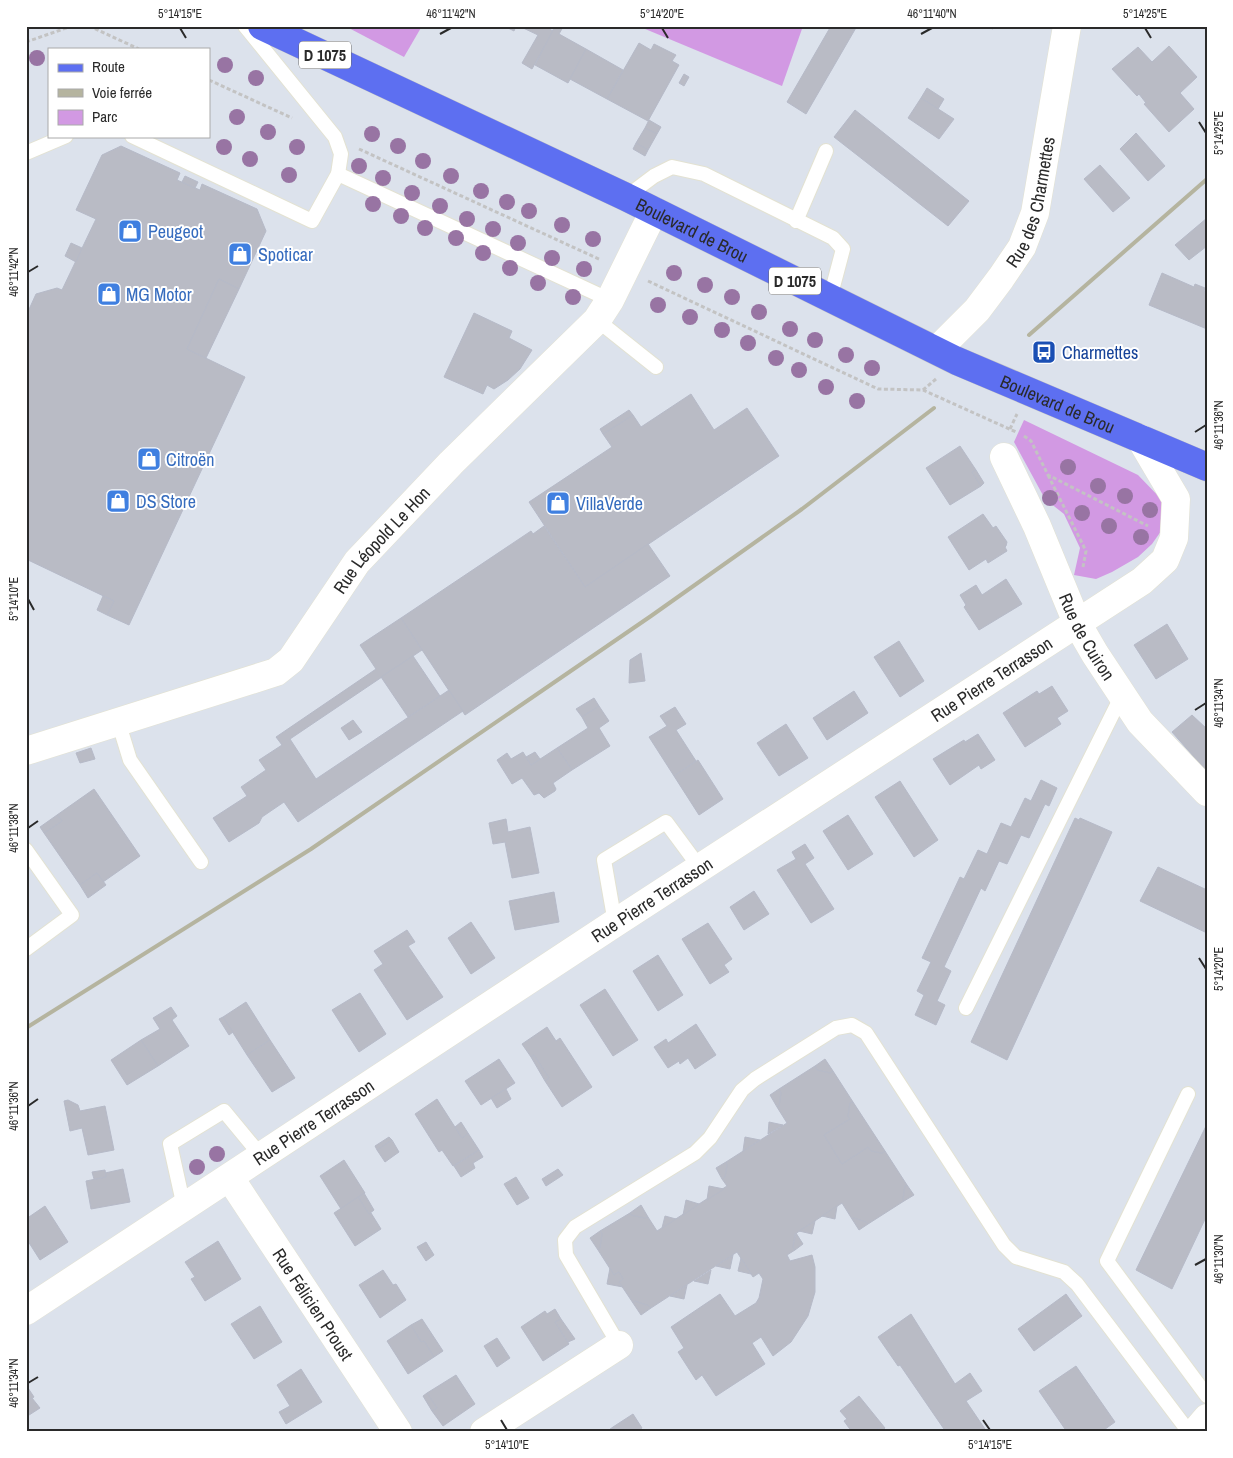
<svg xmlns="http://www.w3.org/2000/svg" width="1233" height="1458" font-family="'Archivo Narrow',sans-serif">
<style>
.green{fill:#d299e3}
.building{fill:#b9bbc5;stroke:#b6bac8}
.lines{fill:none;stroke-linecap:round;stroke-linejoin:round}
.lane-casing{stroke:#e3e2d2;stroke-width:16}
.street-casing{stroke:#e3e2d2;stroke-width:29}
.primary-casing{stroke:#c3c3c3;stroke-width:29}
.path{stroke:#c3c3c3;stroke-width:3;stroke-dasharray:4 2.5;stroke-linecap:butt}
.lane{stroke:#fff;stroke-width:14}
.street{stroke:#fff;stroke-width:28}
.primary{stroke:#5d6ff1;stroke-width:28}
.rail{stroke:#b5b49f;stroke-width:4}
.tree{fill:#9874a3}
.ticks{fill:none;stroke:#2a2a2a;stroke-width:2}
.labels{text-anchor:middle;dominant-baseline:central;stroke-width:4;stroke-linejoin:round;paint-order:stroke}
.shield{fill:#fff;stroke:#6a6a6a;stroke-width:1}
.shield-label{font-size:16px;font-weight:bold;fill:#2a2a2a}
.street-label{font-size:18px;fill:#2a2a2a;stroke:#fff}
.shop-label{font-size:18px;fill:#366cbe;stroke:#fff;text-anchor:start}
.transit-label{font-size:18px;fill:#164399;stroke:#fff;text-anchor:start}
.neatline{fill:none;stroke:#2a2a2a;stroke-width:2}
.ticks-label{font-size:12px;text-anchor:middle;fill:#2a2a2a}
</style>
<rect width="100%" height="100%" fill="#dce2ec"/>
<g class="green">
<polygon points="345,26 422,26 404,57"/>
<polygon points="638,26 803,26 782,86"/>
<polygon points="1024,420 1138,475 1165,503 1166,524 1152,544 1138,557 1112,572 1096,579 1074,575 1080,548 1064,514 1045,499 1014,442"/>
</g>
<g class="building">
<polygon points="504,26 516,26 514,31"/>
<polygon points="519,26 544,26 553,31 532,69 522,63 538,35"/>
<polygon points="555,26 563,27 559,34 586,49 568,83 535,65"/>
<polygon points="831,26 857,26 806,114 787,102"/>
<polygon points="983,26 994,26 993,29"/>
<polygon points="639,43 651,50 654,44 676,55 672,61 679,65 648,121 607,99"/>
<polygon points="1169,46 1197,77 1180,93 1194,109 1169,132 1144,104 1146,103 1139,94 1137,96 1112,69 1138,47 1152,62"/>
<polygon points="586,49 623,70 607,99 570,79"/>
<polygon points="684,74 689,77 684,86 679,83"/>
<polygon points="927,88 944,99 938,109 921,98"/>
<polygon points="921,98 954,119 939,139 908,118"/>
<polygon points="855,110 969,201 948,226 834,137"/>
<polygon points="649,120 661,127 657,134 645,128"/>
<polygon points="645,128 657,134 648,150 636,143"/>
<polygon points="1136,133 1165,166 1148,181 1120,149"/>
<polygon points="636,143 648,150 645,156 633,149"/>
<polygon points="121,146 180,173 177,180 195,188 200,190 202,184 257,209 266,231 239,289 219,279 187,349 245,377 129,625 107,615 114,601 26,559 26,316 36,294 57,288 62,290 96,219 76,210 102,155"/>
<polygon points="1100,165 1130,198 1113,212 1084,179"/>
<polygon points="185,176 198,182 195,188 182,182"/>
<polygon points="1207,218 1207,246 1189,260 1175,245"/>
<polygon points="71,243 82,248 76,262 65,256"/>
<polygon points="1162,273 1194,287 1195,284 1205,288 1204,291 1207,292 1207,329 1149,305"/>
<polygon points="219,279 239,289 206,358 187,349"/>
<polygon points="474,313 512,331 509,338 532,350 520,369 508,380 494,389 487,385 483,394 444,377"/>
<polygon points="691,394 714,430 747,408 779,456 585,587 529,502 612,447 603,434 633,415 641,427"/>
<polygon points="629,410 633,415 603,434 600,429"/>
<polygon points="960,446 976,470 972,472 981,486 950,505 926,468"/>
<polygon points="976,470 984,483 981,486 972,472"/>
<polygon points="983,514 993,528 996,526 1007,542 1006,546 1005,547 1007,551 988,563 986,559 969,570 948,537"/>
<polygon points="544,526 585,587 648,544 670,576 465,715 401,618 531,531 533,534"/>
<polygon points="1006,579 1022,604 979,630 964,607 966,605 960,595 976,585 982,595"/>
<polygon points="103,596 114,601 107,615 97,610"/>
<polygon points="401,618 422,650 290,739 316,779 449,690 463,711 298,822 284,802 262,817 259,823 229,842 213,818 247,796 241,787 266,770 259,760 282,745 276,737 376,669 360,645"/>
<polygon points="1167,624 1188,659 1156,679 1134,645"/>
<polygon points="899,641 924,681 900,697 874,657"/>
<polygon points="641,653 645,681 629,683 630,660"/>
<polygon points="413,656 440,696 408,717 381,677"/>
<polygon points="1052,686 1068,711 1057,718 1061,724 1025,747 1003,713 1037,691 1039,694"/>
<polygon points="854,691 868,713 827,740 813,718"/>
<polygon points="594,698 599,706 582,717 576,709"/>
<polygon points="599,706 609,721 599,728 610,746 572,770 557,748 588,728 582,717"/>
<polygon points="675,707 686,724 676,730 696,761 674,776 649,737 667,726 660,716"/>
<polygon points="1192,715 1207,729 1207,759 1201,765 1172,732"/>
<polygon points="353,720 362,732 349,740 341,728"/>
<polygon points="786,724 808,758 779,776 757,743"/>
<polygon points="978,734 995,760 981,769 979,765 950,785 933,759 964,740 965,742"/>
<polygon points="91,748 95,759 80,763 76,753"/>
<polygon points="557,748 572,770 553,783 556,789 555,791 544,798 539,793 534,795 522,778 512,784 497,760 507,753 511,759 523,752 531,765"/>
<polygon points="535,752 540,759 531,765 526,757"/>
<polygon points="1207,759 1207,771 1201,765"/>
<polygon points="698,760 723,799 699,815 674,776"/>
<polygon points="1041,780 1057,788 1049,806 1045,804 1029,838 1021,835 1007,864 999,861 985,891 981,888 944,967 951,971 937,1001 945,1005 936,1025 915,1015 924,995 917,991 931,962 922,958 960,877 964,879 978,850 987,854 1001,823 1011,827 1025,798 1031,801"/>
<polygon points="900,781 938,840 914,857 875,797"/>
<polygon points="94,789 140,856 103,882 97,873 80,885 44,833 62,821 57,815"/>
<polygon points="57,815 62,821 44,833 40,827"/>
<polygon points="848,815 873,854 848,870 823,831"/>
<polygon points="1075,818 1079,820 1080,818 1112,832 1007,1060 971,1042"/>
<polygon points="506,819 508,832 530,827 539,873 512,878 505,842 493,844 489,823"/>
<polygon points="805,844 814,858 805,864 834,909 811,923 777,870 796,859 792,852"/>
<polygon points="1158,867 1207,890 1207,933 1140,901"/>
<polygon points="97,873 106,885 88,898 80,885"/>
<polygon points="754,891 769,914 744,930 730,907"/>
<polygon points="554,892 559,922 515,930 509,901"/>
<polygon points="471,922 495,958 471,974 448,938"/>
<polygon points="708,923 732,959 724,965 729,972 710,984 682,939"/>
<polygon points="407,930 415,942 408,946 443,997 407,1020 374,970 383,964 374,951"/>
<polygon points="658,955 683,995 658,1011 633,971"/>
<polygon points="605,989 638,1040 613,1056 580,1005"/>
<polygon points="360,993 386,1034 359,1052 332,1010"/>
<polygon points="246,1002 270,1040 247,1055 223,1017"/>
<polygon points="171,1007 177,1016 172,1020 189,1046 158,1066 141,1040 160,1029 153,1018"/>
<polygon points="223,1017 233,1032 229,1035 219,1019"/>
<polygon points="696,1024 716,1055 695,1069 688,1058 680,1064 679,1061 668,1068 654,1047 666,1039 668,1043"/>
<polygon points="547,1027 556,1041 560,1038 592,1087 562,1107 545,1081 549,1078 534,1055 531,1057 522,1044"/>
<polygon points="141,1040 158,1066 127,1085 111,1060"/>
<polygon points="270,1040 295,1078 272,1092 247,1055"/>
<polygon points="534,1055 549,1078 545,1081 531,1057"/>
<polygon points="499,1059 515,1083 481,1105 465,1081"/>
<polygon points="825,1059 833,1071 830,1073 817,1070 815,1066"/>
<polygon points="815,1066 817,1070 830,1073 833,1071 853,1102 850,1103 848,1116 850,1119 824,1135 842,1164 868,1147 871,1151 882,1153 885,1151 907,1185 905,1186 903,1199 904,1201 868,1224 866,1222 854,1218 852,1219 842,1203 795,1234 793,1247 795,1250 787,1255 790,1261 812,1255 815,1267 815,1292 808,1316 791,1342 773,1356 761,1337 752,1343 765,1364 716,1396 702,1375 696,1380 678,1352 684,1348 671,1327 720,1294 735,1316 756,1303 759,1298 763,1279 759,1273 753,1277 737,1252 651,1308 649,1306 635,1301 633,1303 619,1282 623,1279 619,1272 614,1275 598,1250 600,1248 602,1233 600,1231 630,1213 631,1215 645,1218 648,1217 657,1231 727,1186 722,1179 725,1177 727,1165 726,1162 787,1123 777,1107 779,1106 781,1093 779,1089"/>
<polygon points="506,1089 511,1099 497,1108 491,1098"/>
<polygon points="779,1089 781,1093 779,1106 777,1107 770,1095"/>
<polygon points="437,1099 462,1138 468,1133 479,1150 453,1166 442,1150 439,1152 415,1114"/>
<polygon points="68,1100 78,1105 80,1111 105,1106 114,1150 88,1155 82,1128 70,1131 64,1101"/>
<polygon points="853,1102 885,1151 882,1153 871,1151 868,1147 842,1164 824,1135 850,1119 848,1116 850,1103"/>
<polygon points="461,1122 468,1133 462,1138 455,1127"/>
<polygon points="769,1122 783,1125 768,1134"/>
<polygon points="1207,1124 1207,1215 1172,1289 1136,1270"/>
<polygon points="389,1137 392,1140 377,1150 375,1146"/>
<polygon points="745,1137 760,1140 743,1151"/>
<polygon points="392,1140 399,1152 385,1162 377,1150"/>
<polygon points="479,1150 483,1157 473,1163 475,1168 461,1177 454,1166"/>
<polygon points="344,1160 365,1193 341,1209 320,1176"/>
<polygon points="726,1162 727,1165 725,1177 722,1179 716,1168"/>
<polygon points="123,1169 130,1202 91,1209 86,1181 106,1177 105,1173"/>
<polygon points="558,1169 563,1175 546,1186 542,1179"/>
<polygon points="105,1170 106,1177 94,1179 92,1172"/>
<polygon points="516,1177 529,1198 517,1205 504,1184"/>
<polygon points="907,1185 914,1195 904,1201 903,1199 905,1186"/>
<polygon points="709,1186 724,1189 707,1200"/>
<polygon points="364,1193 374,1210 369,1214 358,1197"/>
<polygon points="358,1197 369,1214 371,1213 381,1229 355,1246 334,1213"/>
<polygon points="686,1200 699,1204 683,1215"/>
<polygon points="641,1205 648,1217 645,1218 631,1215 630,1213"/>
<polygon points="45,1206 68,1242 40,1260 26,1238 26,1219"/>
<polygon points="837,1206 835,1219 822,1216"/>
<polygon points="665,1216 676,1219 662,1228"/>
<polygon points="854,1218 866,1222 868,1224 859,1230 852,1219"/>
<polygon points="815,1221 812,1234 799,1231"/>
<polygon points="600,1231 602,1233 600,1248 598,1250 590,1238"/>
<polygon points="796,1233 803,1244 795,1250 793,1247"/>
<polygon points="218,1241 241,1279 205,1301 191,1279 195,1277 185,1262"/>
<polygon points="426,1242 434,1255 426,1261 417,1247"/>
<polygon points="733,1255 730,1269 716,1266"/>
<polygon points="741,1258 751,1274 738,1271"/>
<polygon points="610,1268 614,1275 619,1272 623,1279 619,1282 623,1287 607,1284"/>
<polygon points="383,1270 393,1285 396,1284 406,1300 380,1318 359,1285"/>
<polygon points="711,1270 708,1284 694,1281"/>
<polygon points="687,1285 684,1299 670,1296"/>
<polygon points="1066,1294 1082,1316 1034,1351 1018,1329"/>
<polygon points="635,1301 649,1306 651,1308 641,1315 633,1303"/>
<polygon points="260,1306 282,1342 254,1359 231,1324"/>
<polygon points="555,1309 561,1319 555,1322 569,1344 543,1361 521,1327 545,1311 547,1314"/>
<polygon points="911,1314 955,1384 970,1373 982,1391 966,1401 987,1432 946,1432 900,1365 898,1366 878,1337"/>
<polygon points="422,1319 443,1351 434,1357 424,1341 421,1342 411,1325"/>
<polygon points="561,1319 575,1339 568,1342 555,1322"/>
<polygon points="411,1325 421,1342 424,1341 434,1357 408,1374 387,1341"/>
<polygon points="497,1338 510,1358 497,1367 484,1346"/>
<polygon points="1076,1366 1115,1422 1101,1432 1067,1432 1039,1391"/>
<polygon points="301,1369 322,1402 286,1424 279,1412 290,1406 277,1385"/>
<polygon points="456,1375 475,1404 443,1426 432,1411 437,1408 427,1393"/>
<polygon points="26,1385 34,1397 26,1402"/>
<polygon points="427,1393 437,1408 432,1411 423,1396"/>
<polygon points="859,1396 885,1428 881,1432 878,1428 874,1432 852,1432 844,1421 847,1419 840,1411"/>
<polygon points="32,1398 40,1408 26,1417 26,1402"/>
<polygon points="633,1414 642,1428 636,1432 616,1432 613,1427"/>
<polygon points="613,1427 616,1432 606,1432"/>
</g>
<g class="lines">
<g class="lane-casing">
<g id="lane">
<polyline points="132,136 312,221 338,174 341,154 335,137 245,26"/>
<polyline points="26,153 66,136"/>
<polyline points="338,174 610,300"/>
<polyline points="626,197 654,176 672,167 704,174 833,238 843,249 830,298"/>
<polyline points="796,221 826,151"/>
<polyline points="597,320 656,367"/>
<polyline points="118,721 130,760 201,862"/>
<polyline points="26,850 72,915 26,949"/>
<polyline points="615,923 604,860 666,822 700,868"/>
<polyline points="966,1008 1122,695"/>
<polyline points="1188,1094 1107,1261 1207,1396"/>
<polyline points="184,1207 170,1144 224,1111 262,1157"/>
<polyline points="619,1345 566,1255 565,1240 575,1227 695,1153 710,1138 742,1090 755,1079 836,1028 852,1025 866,1033 1004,1245 1016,1257 1064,1272 1077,1284 1189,1432"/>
</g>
</g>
<g class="street-casing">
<g id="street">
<path id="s1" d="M937,350L977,310L1001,278L1022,247L1035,213L1067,26"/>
<path id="s2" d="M1004,457L1037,526L1077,623L1095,654L1140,722L1207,792"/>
<path id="s3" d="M26,751L276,672L291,660L357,562L451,463L597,320L610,300L654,211"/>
<path id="s4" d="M230,1178L398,1432"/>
<path id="s5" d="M26,1311L615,923L1142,581L1165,560L1174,538L1176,499L1140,438"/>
<polyline points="484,1432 619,1345"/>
<polyline points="1195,1432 1207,1418"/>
</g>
</g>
<g class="primary-casing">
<g id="primary">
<path id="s6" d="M262,26L626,197L957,361L1207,467"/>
</g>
</g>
<g class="path">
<polyline points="89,26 139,49"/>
<polyline points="26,42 72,26"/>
<polyline points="209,80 292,118"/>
<polyline points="359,149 601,260"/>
<polyline points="648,281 878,389 923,390 1016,432"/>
<polyline points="923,390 936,379"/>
<polyline points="1010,429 1017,414"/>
<polyline points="1024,436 1031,441 1048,475 1148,526"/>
<polyline points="1048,475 1086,551 1083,567"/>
</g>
<use href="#lane" class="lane"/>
<use href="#street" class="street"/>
<use href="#primary" class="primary"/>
<g class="rail">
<polyline points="1029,335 1207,179"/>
<polyline points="26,1028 311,849 651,616 802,509 934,408"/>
</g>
</g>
<g class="tree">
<circle cx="37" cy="58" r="8"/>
<circle cx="225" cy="65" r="8"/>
<circle cx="256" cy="78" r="8"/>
<circle cx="237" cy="117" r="8"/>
<circle cx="268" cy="132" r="8"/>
<circle cx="372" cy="134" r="8"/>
<circle cx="398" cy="146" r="8"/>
<circle cx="224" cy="147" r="8"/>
<circle cx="297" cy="147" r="8"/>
<circle cx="250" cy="159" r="8"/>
<circle cx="423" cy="161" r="8"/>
<circle cx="359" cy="166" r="8"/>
<circle cx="289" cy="175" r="8"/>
<circle cx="451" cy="176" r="8"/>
<circle cx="383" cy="178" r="8"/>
<circle cx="481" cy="191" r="8"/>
<circle cx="412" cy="193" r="8"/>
<circle cx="507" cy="202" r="8"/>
<circle cx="373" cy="204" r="8"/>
<circle cx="440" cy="206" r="8"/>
<circle cx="529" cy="211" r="8"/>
<circle cx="401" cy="216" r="8"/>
<circle cx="467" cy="219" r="8"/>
<circle cx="562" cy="225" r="8"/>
<circle cx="425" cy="228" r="8"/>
<circle cx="493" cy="229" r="8"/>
<circle cx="456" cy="238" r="8"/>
<circle cx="593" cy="239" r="8"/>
<circle cx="518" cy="243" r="8"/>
<circle cx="483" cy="253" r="8"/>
<circle cx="552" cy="258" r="8"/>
<circle cx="510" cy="268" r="8"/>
<circle cx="584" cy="269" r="8"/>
<circle cx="674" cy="273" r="8"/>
<circle cx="538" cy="283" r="8"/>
<circle cx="705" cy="285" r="8"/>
<circle cx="573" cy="297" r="8"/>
<circle cx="732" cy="297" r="8"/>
<circle cx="658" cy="305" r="8"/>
<circle cx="759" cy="312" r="8"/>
<circle cx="690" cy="317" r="8"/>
<circle cx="790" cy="329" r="8"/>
<circle cx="722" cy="330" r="8"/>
<circle cx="815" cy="340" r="8"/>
<circle cx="748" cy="343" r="8"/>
<circle cx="846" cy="355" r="8"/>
<circle cx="776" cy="358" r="8"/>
<circle cx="872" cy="368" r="8"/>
<circle cx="799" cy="370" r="8"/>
<circle cx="826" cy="387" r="8"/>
<circle cx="857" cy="401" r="8"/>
<circle cx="1068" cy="467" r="8"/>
<circle cx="1098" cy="486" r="8"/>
<circle cx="1125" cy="496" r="8"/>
<circle cx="1050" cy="498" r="8"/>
<circle cx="1150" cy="510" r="8"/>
<circle cx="1082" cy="513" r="8"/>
<circle cx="1109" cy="526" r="8"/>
<circle cx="1141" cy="537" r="8"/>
<circle cx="217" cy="1154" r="8"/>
<circle cx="197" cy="1167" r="8"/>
</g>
<path class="ticks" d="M180,28L186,38M662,28L668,38M1145,28L1151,38M440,34L451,28M921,34L932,28M1199,122L1206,133M28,272L38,266M1195,432L1206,425M28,599L34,610M1195,710L1206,703M28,828L38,821M1199,958L1206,969M28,1106L38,1099M1195,1265L1206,1259M28,1383L38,1377M501,1420L507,1430M983,1420L990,1430"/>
<defs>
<g id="shop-square" transform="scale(1.25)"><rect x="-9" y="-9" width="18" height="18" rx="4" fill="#3f7fe0" stroke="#fff"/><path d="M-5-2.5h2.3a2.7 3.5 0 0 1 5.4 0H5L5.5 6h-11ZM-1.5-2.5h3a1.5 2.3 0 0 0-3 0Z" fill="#fff"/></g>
<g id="bus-square" transform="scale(1.25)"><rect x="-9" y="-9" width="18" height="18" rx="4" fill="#1a4fb4" stroke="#fff"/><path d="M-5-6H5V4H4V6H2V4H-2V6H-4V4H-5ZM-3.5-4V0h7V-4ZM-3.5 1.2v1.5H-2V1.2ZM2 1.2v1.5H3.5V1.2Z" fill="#fff"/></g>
</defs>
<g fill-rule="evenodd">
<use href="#shop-square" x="130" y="231"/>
<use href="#shop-square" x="240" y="254"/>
<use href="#shop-square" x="109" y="294"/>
<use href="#bus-square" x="1044" y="352"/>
<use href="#shop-square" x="149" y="459"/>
<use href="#shop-square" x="118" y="501"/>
<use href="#shop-square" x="558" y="503"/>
</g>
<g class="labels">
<g class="shield">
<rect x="299" y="41.5" width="52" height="27" rx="4"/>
<rect x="769" y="267.5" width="52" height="27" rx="4"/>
</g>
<g class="shield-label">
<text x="325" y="55">D 1075</text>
<text x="795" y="281">D 1075</text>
</g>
<g class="street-label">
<text stroke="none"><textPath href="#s1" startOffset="180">Rue des Charmettes</textPath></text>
<text stroke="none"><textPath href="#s6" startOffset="476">Boulevard de Brou</textPath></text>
<text stroke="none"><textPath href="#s6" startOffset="881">Boulevard de Brou</textPath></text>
<text stroke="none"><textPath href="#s3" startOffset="432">Rue Léopold Le Hon</textPath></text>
<text stroke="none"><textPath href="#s2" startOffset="198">Rue de Cuiron</textPath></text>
<text stroke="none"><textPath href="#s5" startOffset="1154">Rue Pierre Terrasson</textPath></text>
<text stroke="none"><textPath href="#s5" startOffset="749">Rue Pierre Terrasson</textPath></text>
<text stroke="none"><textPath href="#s5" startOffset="344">Rue Pierre Terrasson</textPath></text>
<text stroke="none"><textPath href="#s4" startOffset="151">Rue Félicien Proust</textPath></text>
</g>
<g class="shop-label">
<text x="148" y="231">Peugeot</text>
<text x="258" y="254">Spoticar</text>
<text x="126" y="294">MG Motor</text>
<text x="166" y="459">Citroën</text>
<text x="136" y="501">DS Store</text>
<text x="576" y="503">VillaVerde</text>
</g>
<g class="transit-label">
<text x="1062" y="352">Charmettes</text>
</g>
</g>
<rect width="1233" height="1458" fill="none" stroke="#ffffff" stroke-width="55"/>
<rect x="48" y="48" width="162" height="90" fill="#ffffff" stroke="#aaaaaa"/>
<rect x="58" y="64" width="25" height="8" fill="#5d6ff1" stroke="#aaaaaa"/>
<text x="92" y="72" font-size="15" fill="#2a2a2a">Route</text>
<rect x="58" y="89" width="25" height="8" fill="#b5b49f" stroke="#aaaaaa"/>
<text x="92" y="98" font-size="15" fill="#2a2a2a">Voie ferrée</text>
<rect x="58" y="110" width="25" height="15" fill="#d299e3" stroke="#aaaaaa"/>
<text x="92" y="122" font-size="15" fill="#2a2a2a">Parc</text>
<rect x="28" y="28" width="1178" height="1402" class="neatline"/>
<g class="ticks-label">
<text x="180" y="18">5°14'15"E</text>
<text x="451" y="18">46°11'42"N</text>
<text x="662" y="18">5°14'20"E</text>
<text x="932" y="18">46°11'40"N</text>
<text x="1145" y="18">5°14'25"E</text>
<text transform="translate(1219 133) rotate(-90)" y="4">5°14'25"E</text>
<text transform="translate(14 272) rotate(-90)" y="4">46°11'42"N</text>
<text transform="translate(1219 425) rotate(-90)" y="4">46°11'36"N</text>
<text transform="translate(14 599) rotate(-90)" y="4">5°14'10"E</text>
<text transform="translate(1219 703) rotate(-90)" y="4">46°11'34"N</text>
<text transform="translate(14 828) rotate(-90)" y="4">46°11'38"N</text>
<text transform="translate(1219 969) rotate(-90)" y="4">5°14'20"E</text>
<text transform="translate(14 1106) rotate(-90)" y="4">46°11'36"N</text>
<text transform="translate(1219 1259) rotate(-90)" y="4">46°11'30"N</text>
<text transform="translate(14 1383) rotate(-90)" y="4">46°11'34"N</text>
<text x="507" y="1449">5°14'10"E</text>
<text x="990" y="1449">5°14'15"E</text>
</g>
</svg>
